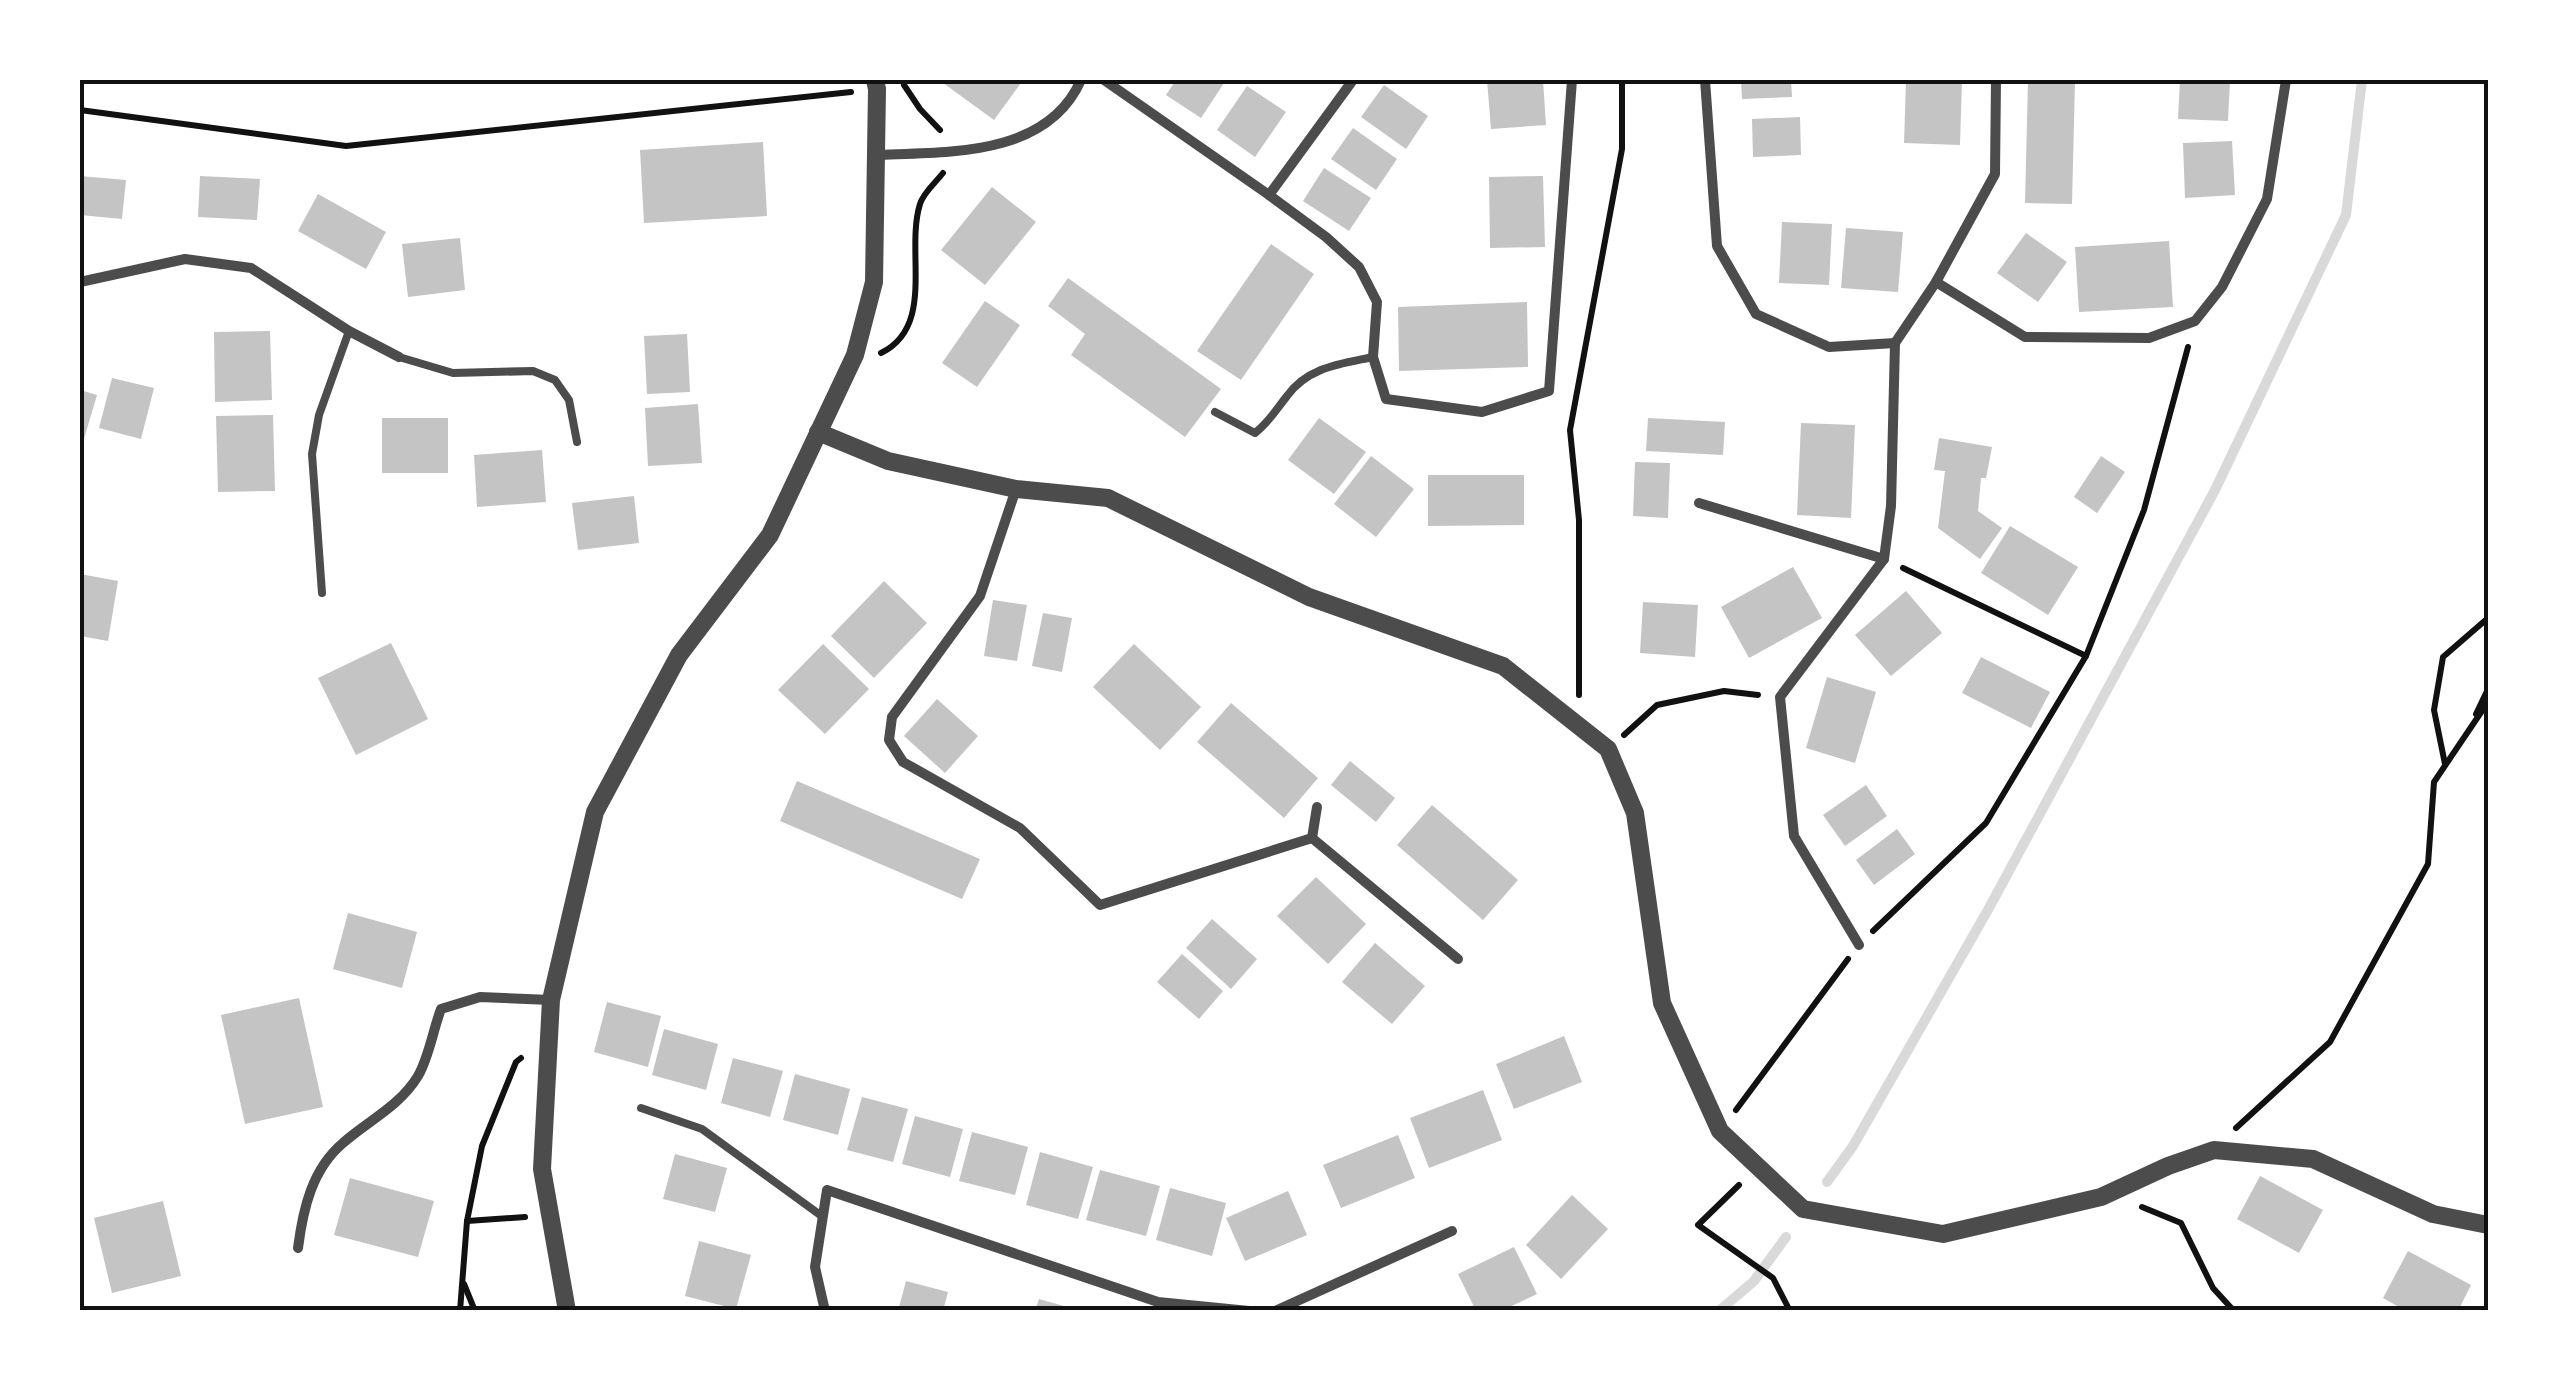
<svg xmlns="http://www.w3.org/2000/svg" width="2568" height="1391" font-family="'Space Grotesk',sans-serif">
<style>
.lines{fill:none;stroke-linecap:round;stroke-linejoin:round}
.stream{stroke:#d9d9d9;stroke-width:10}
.building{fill:#c4c4c4}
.path{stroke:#111;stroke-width:6}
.service{stroke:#4c4c4c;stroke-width:8}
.minor{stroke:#4c4c4c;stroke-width:10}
.tertiary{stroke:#4c4c4c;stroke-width:18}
.neatline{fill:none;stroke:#111;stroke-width:4}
</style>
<rect width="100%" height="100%" fill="#fff"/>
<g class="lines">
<g class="stream">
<polyline points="1827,1182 1853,1146 1989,908 2215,490 2346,215 2362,80"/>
<polyline points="1719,1311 1754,1281 1786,1237"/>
</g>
</g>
<g class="building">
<polygon points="939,80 1023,80 994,120"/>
<polygon points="1176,80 1226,80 1201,118 1166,95"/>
<polygon points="1487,80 1543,80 1546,125 1491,129"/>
<polygon points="1741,80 1791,80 1792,97 1742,99"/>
<polygon points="1906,80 1962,80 1960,145 1904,143"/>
<polygon points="2028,80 2075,80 2072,204 2025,203"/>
<polygon points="2180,80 2230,80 2228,121 2178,119"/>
<polygon points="1384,85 1428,116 1406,149 1361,117"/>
<polygon points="1247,86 1286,112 1255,157 1217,130"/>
<polygon points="1800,117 1801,155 1753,157 1752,119"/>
<polygon points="1353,128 1397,159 1376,190 1331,159"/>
<polygon points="2232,141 2235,195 2185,198 2183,143"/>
<polygon points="763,142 767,216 644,223 640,150"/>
<polygon points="1324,168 1371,198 1349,231 1303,201"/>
<polygon points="80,176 126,180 122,219 80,215"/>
<polygon points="200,176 260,179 257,220 198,217"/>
<polygon points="1543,176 1545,247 1490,248 1489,177"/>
<polygon points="992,187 1036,222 985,285 941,250"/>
<polygon points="318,194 386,232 366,269 298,231"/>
<polygon points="1782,222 1832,224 1829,285 1779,283"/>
<polygon points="1846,228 1903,232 1898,292 1841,288"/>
<polygon points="2026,233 2067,262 2038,302 1997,273"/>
<polygon points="460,238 465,290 408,297 402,244"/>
<polygon points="2169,241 2173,307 2079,312 2075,247"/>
<polygon points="1271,244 1314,274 1241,380 1197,351"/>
<polygon points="1068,278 1221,389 1185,437 1071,355 1085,334 1048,306"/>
<polygon points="985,301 1020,325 977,387 942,363"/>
<polygon points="1527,302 1528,367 1399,371 1398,307"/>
<polygon points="270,331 272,400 215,402 214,332"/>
<polygon points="687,334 690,392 647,394 644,336"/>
<polygon points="112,378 154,388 141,439 99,428"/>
<polygon points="80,390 97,395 81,449 80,449"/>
<polygon points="698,404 702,463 648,466 645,408"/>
<polygon points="273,415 275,491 218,492 216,416"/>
<rect x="382" y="418" width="66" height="55"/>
<polygon points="1319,418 1366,452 1334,494 1288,460"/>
<polygon points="1648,418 1725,422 1723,455 1646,451"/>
<polygon points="1801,423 1855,425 1851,518 1797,515"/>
<polygon points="1939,438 1992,447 1986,478 1981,478 1978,511 2002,528 1980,559 1938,528 1945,471 1934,470"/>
<polygon points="542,450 546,502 477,507 474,455"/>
<polygon points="1371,456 1414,489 1376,537 1334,504"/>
<polygon points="2101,456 2125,472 2097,513 2074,497"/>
<polygon points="1635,462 1670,463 1668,518 1633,516"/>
<polygon points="1428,475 1524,475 1524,525 1428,526"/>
<polygon points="634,496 639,543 578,550 572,503"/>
<polygon points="2010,526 2078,567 2048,615 1981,573"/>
<polygon points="1793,567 1822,618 1749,658 1721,607"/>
<polygon points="80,574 118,581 108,641 80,636"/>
<polygon points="884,581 927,623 874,678 831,636"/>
<polygon points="1906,591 1942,633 1891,676 1855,635"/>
<polygon points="993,600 1027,605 1017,661 984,656"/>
<polygon points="1643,602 1698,605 1695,657 1640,653"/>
<polygon points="1043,613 1072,618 1062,672 1032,666"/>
<polygon points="391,643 428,719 356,755 318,678"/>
<polygon points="823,644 869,689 825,734 778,690"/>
<polygon points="1134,644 1201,707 1160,750 1093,687"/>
<polygon points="1981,657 2050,692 2031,728 1962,693"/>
<polygon points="1827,677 1876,692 1855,763 1806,748"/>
<polygon points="937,699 978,736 945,773 904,736"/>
<polygon points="1231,703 1318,778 1284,818 1197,742"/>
<polygon points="1350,761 1395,798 1376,822 1331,785"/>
<polygon points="797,781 980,859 962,899 780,821"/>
<polygon points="1866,785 1887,816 1845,846 1823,815"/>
<polygon points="1432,805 1518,880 1483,920 1397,845"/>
<polygon points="1897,829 1915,854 1874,885 1856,860"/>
<polygon points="1316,877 1366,924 1328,964 1277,916"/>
<polygon points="348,913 417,932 402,988 333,969"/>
<polygon points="1212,919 1257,959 1231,989 1186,948"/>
<polygon points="1375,943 1425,986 1392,1024 1342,982"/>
<polygon points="1182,954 1223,991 1199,1019 1157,982"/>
<polygon points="299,998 323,1107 245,1124 221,1015"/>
<polygon points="607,1002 661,1016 648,1067 594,1052"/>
<polygon points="664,1029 718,1044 706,1090 652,1075"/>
<polygon points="1564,1036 1582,1082 1514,1109 1496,1064"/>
<polygon points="733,1058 783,1071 770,1117 721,1103"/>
<polygon points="795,1074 850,1089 838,1135 783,1120"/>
<polygon points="1483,1090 1502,1140 1429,1168 1410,1118"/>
<polygon points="862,1097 908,1109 893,1162 847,1150"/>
<polygon points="915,1116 963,1129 950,1177 902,1164"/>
<polygon points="972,1132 1028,1147 1015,1195 959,1181"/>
<polygon points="1398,1135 1415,1178 1341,1208 1323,1165"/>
<polygon points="1040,1152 1093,1167 1078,1219 1026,1205"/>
<polygon points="675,1154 727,1168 715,1212 663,1199"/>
<polygon points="1100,1170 1160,1186 1146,1236 1086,1220"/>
<polygon points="2260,1176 2323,1210 2299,1253 2237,1219"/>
<polygon points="350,1178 434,1201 418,1257 334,1235"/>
<polygon points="1170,1188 1226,1203 1212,1256 1156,1240"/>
<polygon points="1288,1191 1307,1235 1245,1261 1226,1218"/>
<polygon points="1572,1195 1608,1229 1561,1279 1526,1245"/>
<polygon points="163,1201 181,1276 112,1293 94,1218"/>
<polygon points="699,1241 751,1255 736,1309 685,1296"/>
<polygon points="1514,1247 1537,1294 1501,1311 1476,1311 1458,1274"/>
<polygon points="2408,1251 2471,1285 2458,1311 2406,1311 2383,1298"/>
<polygon points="906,1281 948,1292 943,1311 898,1311"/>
<polygon points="1039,1299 1078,1310 1078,1311 1035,1311"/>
</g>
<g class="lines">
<g class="path">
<polyline points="904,85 920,109 940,130"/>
<polyline points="80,110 346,146 851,92"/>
<path d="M881,353C936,326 905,252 920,204C923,193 936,182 943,173"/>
<polyline points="1903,568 2086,656"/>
<polyline points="1579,695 1579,520 1570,430 1622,149 1622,80"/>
<polyline points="2476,714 2488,689"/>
<polyline points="1624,735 1657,705 1724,691 1758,695"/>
<polyline points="2445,764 2434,710 2443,657 2488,618"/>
<polyline points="1873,931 1986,823 2086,656 2144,510 2188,347"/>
<polyline points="1736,1110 1848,959"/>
<polyline points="2236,1128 2330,1042 2428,864 2434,782 2488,702"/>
<polyline points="1739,1185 1698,1225 1773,1278 1790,1311"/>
<polyline points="2142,1207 2181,1223 2213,1288 2234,1311"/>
<polyline points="467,1221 525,1217"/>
<polyline points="464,1284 475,1311"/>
<polyline points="460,1311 467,1221 482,1146 516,1062 521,1058"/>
</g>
<g class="service">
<polyline points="399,357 453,373 533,371 555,380 569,400 577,442"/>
<path d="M1215,412L1255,433C1269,422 1276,410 1287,396C1308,367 1340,364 1373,357"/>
<polyline points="322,593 312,454 319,415 349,331"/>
<polyline points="641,1108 702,1129 823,1217"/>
</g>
<g class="minor">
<polyline points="1104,80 1269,195 1326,237 1359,267 1377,302 1373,357 1386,399 1482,412 1549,391 1572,80"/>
<polyline points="1705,80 1717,246 1756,314 1829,347 1895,343"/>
<path d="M876,155C948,152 1047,157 1081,80"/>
<polyline points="1269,195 1353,80"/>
<polyline points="80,282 185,259 251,268 349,331 399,357"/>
<polyline points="1936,282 2025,337 2149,338 2195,321 2222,287 2267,199 2286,80"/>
<polyline points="1895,343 1936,282 1995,174 1996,80"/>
<polyline points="1016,489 980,596 892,717 889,740 903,762 1020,828 1100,905 1312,838 1458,959"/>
<polyline points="1699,503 1884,559"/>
<polyline points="1312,838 1317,807"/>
<polyline points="1859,945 1794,836 1780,697 1884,559 1891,506 1895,343"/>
<path d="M298,1248C303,1209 312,1169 343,1143C369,1120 399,1107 418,1076C429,1057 433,1030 441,1009L480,997L551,1000"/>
<polyline points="825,1311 815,1267 827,1190 1158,1302 1249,1311"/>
<polyline points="1275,1311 1452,1231"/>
</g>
<g class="tertiary">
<polyline points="818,432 888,461 1016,489 1108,498 1309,597 1503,666 1608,749 1635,813 1662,1003 1720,1131 1803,1209 1943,1234 2101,1197 2168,1166 2214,1150 2313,1159 2433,1214 2488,1225"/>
<polyline points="567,1311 542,1169 551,1000 595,812 679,655 770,535 855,355 874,282 877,89 875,80"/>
</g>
</g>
<rect width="2568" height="1391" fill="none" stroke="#ffffff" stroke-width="165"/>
<rect x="82" y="82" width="2404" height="1226" class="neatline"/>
</svg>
